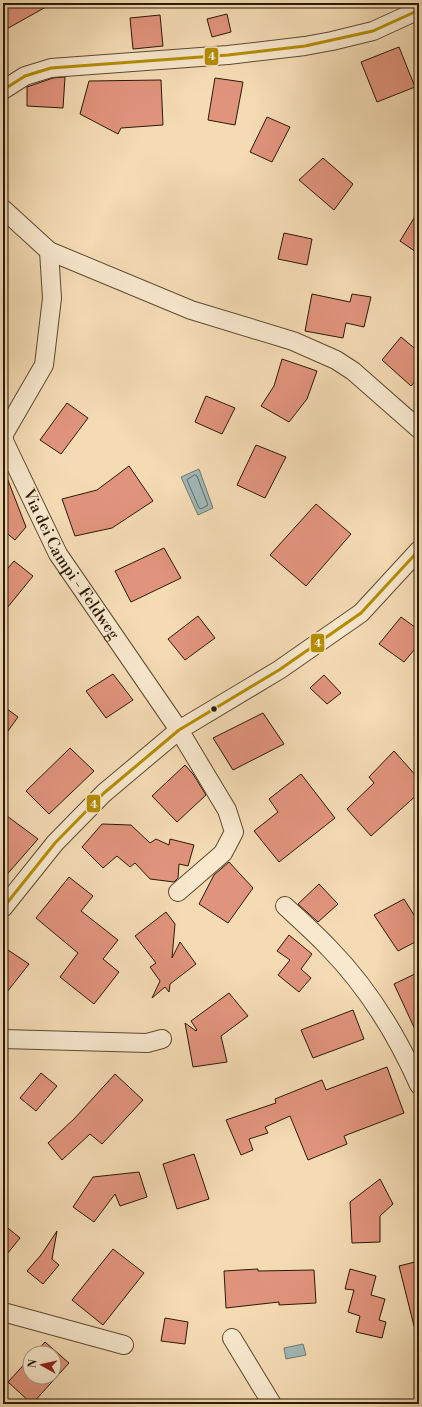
<svg xmlns="http://www.w3.org/2000/svg" width="422" height="1407" font-family="'Libre Bodoni',serif">
<style>
.water{fill:#a1b8b8;stroke:#727970}
.lines{fill:none;stroke-linecap:round;stroke-linejoin:round}
.shore{stroke:#66695e;stroke-width:1}
.building{fill:#e1947d;stroke:#2b1a03}
.minor-casing{stroke:#5d4a2f;stroke-width:20}
.minor{stroke:#f8e8ce;stroke-width:18}
.bus-1-casing{stroke:#f8e8ce;stroke-width:6}
.bus-1{stroke:#b58d04;stroke-width:3}
.bus-dot{fill:#2b1a03;stroke:#f8e8ce;stroke-width:1.5}
.labels{text-anchor:middle;dominant-baseline:central;stroke-width:3;stroke-linejoin:round;paint-order:stroke}
.street-label{font-size:16px;fill:#2b1a03;stroke:#f8e8ce}
.line-badge{stroke:#f8e8ce;stroke-width:1.5}
.badge-label{font-size:11px;text-anchor:middle;font-weight:bold;fill:#fff}
</style>
<rect width="100%" height="100%" fill="#f4dbb4"/>
<filter id="stains"><feTurbulence type="fractalNoise" baseFrequency=".005" numOctaves="4"/><feColorMatrix values="0 0 0 0 .2 0 0 0 0 .09 0 0 0 0 .02 0 0 0 .5 -.17"/></filter>
<radialGradient id="worn" r=".72"><stop offset=".6" stop-color="#630" stop-opacity="0"/><stop offset="1" stop-color="#630" stop-opacity=".3"/></radialGradient>
<g class="water">
<polygon points="199,469 213,508 198,515 181,477"/>
<polygon points="303,1344 306,1355 286,1359 284,1348"/>
</g>
<g class="lines">
<polygon class="shore" points="195,475 197,476 208,505 201,509 199,508 187,480"/>
</g>
<g class="building">
<polygon points="3,3 53,3 3,31"/>
<polygon points="227,14 231,32 212,37 207,19"/>
<polygon points="160,15 163,46 133,49 130,18"/>
<polygon points="399,47 415,87 377,102 361,62"/>
<polygon points="65,77 63,108 27,106 27,87 53,78"/>
<polygon points="215,78 243,82 235,125 208,120"/>
<polygon points="161,80 163,125 121,128 118,134 80,114 89,81"/>
<polygon points="267,117 290,127 272,162 250,152"/>
<polygon points="323,158 353,184 334,210 299,180"/>
<polygon points="419,210 419,254 400,241"/>
<polygon points="284,233 312,239 307,265 278,259"/>
<polygon points="312,294 350,302 352,294 371,297 364,327 346,323 343,338 305,331"/>
<polygon points="401,337 419,352 419,377 411,386 382,360"/>
<polygon points="282,359 317,371 307,399 289,422 261,406 274,386"/>
<polygon points="206,396 235,408 222,434 195,422"/>
<polygon points="67,403 88,418 61,454 40,440"/>
<polygon points="256,445 286,457 265,498 237,485"/>
<polygon points="129,466 153,501 112,528 75,536 62,499 97,490"/>
<polygon points="4,470 26,527 15,540 3,530"/>
<polygon points="316,504 351,534 306,586 270,555"/>
<polygon points="164,548 181,578 131,602 115,571"/>
<polygon points="14,561 33,576 3,613 3,574"/>
<polygon points="198,616 215,638 185,660 168,639"/>
<polygon points="401,617 419,630 419,644 404,662 379,644"/>
<polygon points="113,674 133,700 106,718 86,691"/>
<polygon points="324,675 341,693 327,704 310,688"/>
<polygon points="3,706 18,717 3,738"/>
<polygon points="263,713 284,744 233,770 213,738"/>
<polygon points="70,748 94,771 49,814 26,791"/>
<polygon points="394,751 419,779 419,793 371,836 347,809 374,783 369,777"/>
<polygon points="185,765 193,774 206,795 177,822 152,796"/>
<polygon points="301,774 335,818 279,862 254,831 278,812 269,799"/>
<polygon points="3,813 38,839 3,879"/>
<polygon points="102,824 131,825 150,843 156,839 169,845 170,839 194,845 188,866 179,864 178,878 174,882 150,879 135,863 130,867 117,856 103,868 82,847"/>
<polygon points="229,862 253,888 228,923 199,904 214,875"/>
<polygon points="69,877 93,896 81,911 118,940 103,959 119,972 94,1004 60,977 78,953 36,918"/>
<polygon points="319,884 338,904 318,922 298,904"/>
<polygon points="404,899 419,923 419,940 398,951 374,915"/>
<polygon points="166,912 175,924 172,958 180,942 196,964 170,984 169,992 165,987 152,998 160,981 150,967 156,963 135,936"/>
<polygon points="289,935 312,954 301,969 311,978 299,992 278,975 290,960 277,951"/>
<polygon points="8,950 29,964 3,997 3,956"/>
<polygon points="419,972 419,1038 394,984"/>
<polygon points="229,993 248,1016 221,1036 227,1062 193,1067 185,1023 196,1031 197,1030 191,1021"/>
<polygon points="353,1010 364,1039 313,1058 301,1030"/>
<polygon points="387,1067 404,1113 344,1136 347,1144 308,1160 290,1116 265,1127 268,1133 249,1139 253,1150 241,1155 226,1120 276,1103 275,1099 322,1080 326,1090"/>
<polygon points="41,1073 57,1086 36,1111 20,1098"/>
<polygon points="115,1074 143,1100 102,1144 90,1134 62,1160 48,1143 74,1119"/>
<polygon points="194,1154 209,1199 177,1209 163,1164"/>
<polygon points="139,1172 147,1197 120,1206 115,1194 94,1222 73,1207 93,1177"/>
<polygon points="380,1179 393,1204 380,1216 380,1242 352,1243 350,1202"/>
<polygon points="3,1224 20,1238 3,1259"/>
<polygon points="57,1231 52,1259 59,1265 43,1284 27,1271 41,1255"/>
<polygon points="113,1249 144,1273 103,1325 72,1300"/>
<polygon points="419,1261 419,1325 414,1326 399,1266"/>
<polygon points="258,1269 258,1271 314,1270 316,1303 279,1305 279,1302 226,1308 224,1271"/>
<polygon points="350,1269 376,1276 371,1295 385,1299 379,1320 386,1322 382,1338 356,1332 360,1316 348,1312 354,1290 345,1289"/>
<polygon points="165,1318 188,1322 185,1344 161,1341"/>
<polygon points="45,1342 69,1363 32,1404 8,1382 30,1358 30,1377 54,1377 54,1353 35,1353"/>
</g>
<g class="lines">
<g class="minor-casing">
<g id="minor">
<polyline points="3,90 25,76 51,68 228,55 305,46 332,41 373,31 419,10"/>
<polyline points="3,209 49,251 191,310 293,341 336,360 353,371 419,429"/>
<path id="s1" d="M49,251L52,298L44,365L4,434V441L58,554L179,730L227,810L234,832L223,853L178,892"/>
<path d="M285,906C300,920 315,933 329,948C367,987 397,1035 419,1085"/>
<polyline points="3,908 55,843 104,793 179,730 279,670 361,613 419,550"/>
<polyline points="3,1039 147,1043 162,1039"/>
<polyline points="3,1312 124,1345"/>
<polyline points="232,1338 272,1404"/>
</g>
</g>
<use href="#minor" class="minor"/>
<g class="bus-1-casing">
<g id="bus-1">
<polyline points="3,90 25,76 51,68 228,55 305,46 373,31 419,10"/>
<polyline points="3,908 55,843 104,793 179,730 279,670 361,613 419,550"/>
</g>
</g>
<use href="#bus-1" class="bus-1"/>
</g>
<circle class="bus-dot" cx="214" cy="709" r="3.5"/>
<g class="labels">
<g class="street-label">
<text stroke="none"><textPath href="#s1" startOffset="342">Via dei Campi - Feldweg</textPath></text>
</g>
</g>
<g class="line-badge">
<rect x="204" y="47" width="15" height="19" rx="4" fill="#b58d04"/>
<rect x="310" y="633" width="15" height="20" rx="4" fill="#b58d04"/>
<rect x="86" y="794" width="15" height="19" rx="4" fill="#b58d04"/>
</g>
<g class="badge-label">
<text x="212" y="60">4</text>
<text x="318" y="647">4</text>
<text x="94" y="808">4</text>
</g>
<rect width="422" height="1407" fill="none" stroke="#f4dbb4" stroke-width="16"/>
<rect x="4" y="4" width="414" height="1399" fill="none" stroke="#2b1a03" stroke-width="2"/>
<rect x="8" y="8" width="406" height="1391" fill="none" stroke="#2b1a03"/>
<g transform="translate(42 1365) rotate(278)"><circle r="19" fill="#f8e8ce" stroke="#a6967d"/>
<path d="M0-3L7 15L0 10L-7 15Z" fill="#8f2418"/>
<text y="-6" font-size="11" font-weight="bold" text-anchor="middle" fill="#2b1a03">N</text>
</g>
<rect width="100%" height="100%" filter="url(#stains)"/>
<rect width="100%" height="100%" fill="url(#worn)"/>
</svg>
